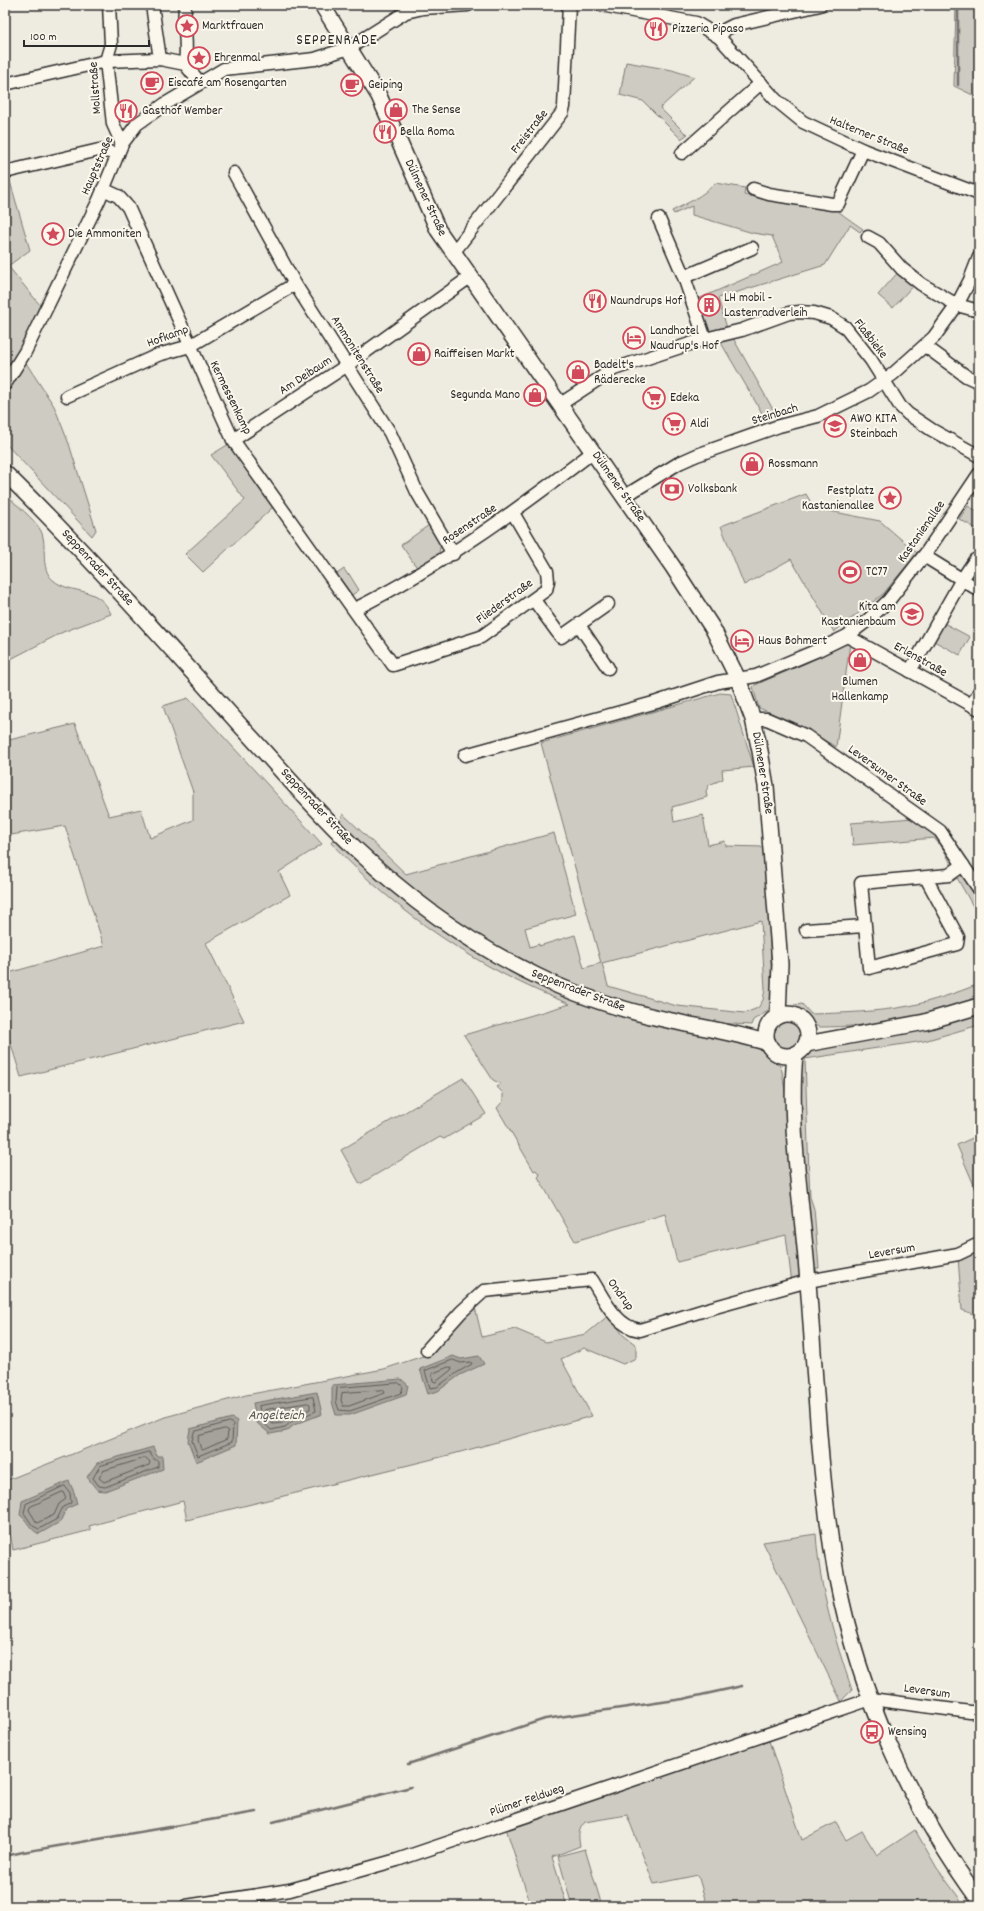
<svg xmlns="http://www.w3.org/2000/svg" width="984" height="1911" font-family="Dekko,sans-serif">
<style>
.green{fill:#cecbc2;stroke:#7c7b76;fill-rule:evenodd}
.water{fill:#a4a29a;stroke:#74726e}
.lines{fill:none;stroke-linecap:round;stroke-linejoin:round}
.shore{stroke:#5b5b57;stroke-width:1}
.stream{stroke:#74726e;stroke-width:2.5}
.minor-casing{stroke:#2b2b2b;stroke-width:15}
.major-casing{stroke:#2b2b2b;stroke-width:18}
.minor{stroke:#fbf7ec;stroke-width:12}
.major{stroke:#fbf7ec;stroke-width:15}
.labels{text-anchor:middle;dominant-baseline:central;stroke-width:4;stroke-linejoin:round;paint-order:stroke}
.poi-label{font-size:13px;fill:#2b2b2b;stroke:#fbf7ec;text-anchor:start}
.street-label{font-size:13px;fill:#2b2b2b;stroke:#fbf7ec}
.water-label{font-size:14px;font-style:italic;fill:#555552;stroke:#fbf7ec}
.quarter-label{font-size:15px;letter-spacing:1px;fill:#2b2b2b;stroke:#fbf7ec}
</style>
<rect width="100%" height="100%" fill="#eeebe0"/>
<filter id="ink" filterUnits="userSpaceOnUse"><feTurbulence type="fractalNoise" baseFrequency=".025" numOctaves="2"/><feDisplacementMap in="SourceGraphic" scale="8" xChannelSelector="R" yChannelSelector="G"/><feConvolveMatrix kernelMatrix="1 2 1 2 8 2 1 2 1" color-interpolation-filters="sRGB"/></filter>
<g filter="url(#ink)">
<g class="green">
<polygon points="956,5 979,5 979,98 954,86"/>
<polygon points="626,62 672,70 694,77 660,108 685,133 688,134 681,139 643,101 620,95"/>
<polygon points="9,178 30,250 8,266 40,305 19,351 5,374 5,179"/>
<path d="M715,183L745,188L744,195L835,208C842,215 853,222 863,229L860,232L850,225L825,265L718,298L727,328L709,332L696,300L783,262L772,236L753,233L692,215V206L674,214L672,211C688,203 703,196 715,183Z"/>
<polygon points="900,270 915,283 893,308 878,295"/>
<polygon points="733,338 780,422 769,425 720,341"/>
<polygon points="26,363 54,406 69,444 96,530 92,536 5,443 5,397"/>
<polygon points="229,444 278,505 272,508 203,572 185,554 245,500 211,455"/>
<path d="M5,494C15,504 35,519 41,531C48,546 39,568 53,580C72,596 98,584 111,614L63,632L5,662Z"/>
<polygon points="806,494 814,508 880,521 917,553 883,594 834,632 791,559 744,585 721,526"/>
<polygon points="968,506 979,512 979,530 959,519"/>
<polygon points="429,525 441,544 438,556 418,569 401,545"/>
<polygon points="344,569 348,575 349,574 359,590 352,595 337,574"/>
<polygon points="942,622 970,637 960,655 932,640"/>
<polygon points="845,643 850,643 836,747 797,724 759,708 753,687 755,685 806,663"/>
<path d="M720,693L731,694L754,767L722,770L723,779L709,785L706,791L707,797L672,807L674,822L703,815L708,845L725,841L726,846L763,847C765,873 777,996 768,1011L753,1020L751,1025L716,1023L618,1002L537,971L435,910L339,825L343,814L406,874L554,833L576,914L525,928L530,947L539,944V946L575,935L584,968L601,963L541,743ZM761,921L765,989L763,1000L758,1008L745,1013L677,1006L608,986L602,963Z"/>
<polygon points="188,698 322,844 279,872 290,895 206,943 244,1021 21,1077 5,1025 5,974 104,946 65,826 5,836 5,741 75,724 109,816 141,809 150,838 193,820 193,792 163,706"/>
<path d="M913,818C935,830 945,845 957,865L953,868L944,850L934,838L853,845L851,823Z"/>
<path d="M335,835L519,972L762,1045L778,1062L782,1071L788,1112L802,1276L792,1284L786,1235L677,1262L665,1214L575,1241L538,1177L540,1175L536,1170L534,1171L497,1108L503,1101V1093L497,1087L501,1084L493,1080L464,1035L570,1004C480,970 397,913 331,843Z"/>
<polygon points="962,875 966,876 979,897 979,917 956,876"/>
<path d="M979,984V1000C927,1018 874,1027 819,1027L812,1024L794,1005L802,1004L811,1014C844,1013 877,1012 909,1006C933,1001 956,993 979,984Z"/>
<polygon points="979,1011 979,1025 924,1041 805,1059 809,1175 810,1197 814,1209 819,1268 816,1268 817,1276 813,1275 799,1127 801,1057 808,1049"/>
<circle cx="787" cy="1035" r="15"/>
<polygon points="463,1078 486,1114 444,1139 440,1137 360,1184 341,1150"/>
<polygon points="979,1135 979,1197 957,1145"/>
<polygon points="979,1247 979,1316 962,1310 958,1257"/>
<polygon points="474,1303 482,1337 515,1329 546,1342 586,1334 609,1315 623,1335 636,1345 636,1358 623,1364 584,1348 561,1359 592,1416 453,1454 187,1520 183,1501 89,1526 91,1530 13,1550 5,1502 5,1481 165,1417 246,1395 384,1369 429,1354"/>
<path d="M816,1534C820,1591 834,1637 852,1690L841,1701L763,1542Z"/>
<path d="M768,1738L802,1840L836,1822L846,1840L862,1831L877,1855L915,1830L937,1868L965,1906H707L698,1875L654,1884L627,1815L585,1822C578,1830 578,1835 580,1846L552,1857L567,1906H531L506,1828Z"/>
<polygon points="585,1849 602,1906 572,1906 558,1856"/>
</g>
<g class="water">
<polygon points="453,1356 461,1359 479,1356 484,1364 460,1375 438,1391 428,1394 420,1369"/>
<polygon points="401,1379 408,1385 406,1395 350,1415 336,1415 332,1402 332,1385"/>
<polygon points="317,1392 322,1414 294,1425 287,1431 270,1434 257,1423 253,1403"/>
<polygon points="232,1418 237,1421 236,1445 196,1462 188,1441 190,1429"/>
<polygon points="153,1447 157,1456 162,1456 163,1469 105,1491 97,1490 87,1477 97,1463"/>
<path d="M69,1481L74,1492L77,1504L66,1509L60,1522L39,1534C28,1528 29,1522 20,1515L22,1501Z"/>
</g>
<g class="lines">
<g class="shore">
<polygon points="453,1360 461,1363 471,1362 472,1364 458,1372 437,1387 430,1388 425,1371"/>
<polygon points="449,1367 452,1368 451,1370 436,1382 433,1381 432,1374"/>
<polygon points="399,1383 403,1387 401,1393 350,1411 339,1410 336,1401 337,1388"/>
<polygon points="384,1390 385,1393 349,1406 343,1406 341,1400 342,1393"/>
<polygon points="313,1397 316,1411 292,1421 285,1427 271,1430 261,1420 259,1406"/>
<polygon points="308,1403 310,1404 310,1409 290,1417 283,1423 273,1424 265,1418 265,1410"/>
<polygon points="230,1422 233,1424 232,1442 198,1456 192,1441 194,1432"/>
<polygon points="225,1429 228,1431 227,1439 203,1450 201,1449 198,1440 199,1436"/>
<polygon points="149,1452 154,1459 158,1461 158,1467 105,1487 99,1486 93,1478 100,1466"/>
<polygon points="146,1458 150,1462 149,1465 104,1482 99,1478 103,1471"/>
<polygon points="65,1486 70,1493 71,1503 63,1507 57,1519 39,1529 33,1526 24,1513 26,1504"/>
<polygon points="63,1492 66,1499 59,1504 54,1515 37,1523 29,1510 30,1507"/>
</g>
<g class="stream">
<polyline points="958,5 958,85"/>
<polyline points="408,1764 545,1719 683,1699 742,1686"/>
<polyline points="273,1822 411,1787"/>
<polyline points="5,1856 23,1852 256,1812"/>
</g>
<g class="minor-casing">
<g id="minor">
<polyline points="109,5 111,44 106,61 113,124 122,144"/>
<polyline points="152,5 160,59"/>
<path d="M185,5C183,25 188,44 185,64"/>
<polyline points="601,5 696,23 719,37 776,100 803,122 863,150 979,194"/>
<polyline points="719,37 726,29 734,25 820,5"/>
<polyline points="5,84 106,61 160,59 185,64 200,83"/>
<polyline points="682,153 761,83"/>
<polyline points="5,172 99,150 118,154"/>
<polyline points="234,173 295,284 390,433 417,492 453,554"/>
<polyline points="103,189 118,196 128,207 233,440 393,665 481,637 546,590 548,581 547,571 513,513"/>
<polyline points="753,189 769,194 832,204 838,204 863,150"/>
<polyline points="659,219 684,277 705,339"/>
<polyline points="868,237 879,243 902,269 921,284 957,305 979,311"/>
<polyline points="453,253 562,113 564,107 569,5"/>
<polyline points="684,277 752,248"/>
<polyline points="925,346 966,376 979,382"/>
<polyline points="5,384 25,352 99,200 122,144 137,124 165,104 224,69 315,59 349,48 406,12 423,8 468,5"/>
<polyline points="67,396 158,355 190,346 295,284"/>
<polyline points="559,405 614,369 705,339 742,330 789,313 800,312 814,313 831,318 845,327 871,360 900,406 908,414 932,430 979,456"/>
<polyline points="233,440 346,366 470,277"/>
<polyline points="625,496 679,463 697,455 779,426 818,416 869,391 893,374 934,337 957,305 970,280 979,257"/>
<polyline points="924,556 979,590"/>
<polyline points="534,600 561,637 608,604"/>
<path d="M355,609C441,566 517,510 593,452"/>
<polyline points="579,625 608,668"/>
<polyline points="847,636 979,709"/>
<polyline points="910,671 961,581 975,560"/>
<polyline points="972,705 979,692"/>
<polyline points="753,719 767,719 806,736 940,831 979,889"/>
<polyline points="465,755 657,702 718,682 756,676 818,650 847,636 868,620 889,600 926,553 979,474"/>
<polyline points="926,878 958,937 957,944 869,968 861,883 949,875 963,865"/>
<polyline points="806,930 864,926"/>
<path d="M427,1350L461,1312L484,1291L592,1280C604,1299 616,1327 640,1330L708,1309L808,1281L958,1254L979,1244"/>
<polyline points="186,1906 290,1890 397,1860 871,1699 970,1712 979,1712"/>
</g>
</g>
<g class="major-casing">
<g id="major">
<polyline points="322,5 379,96 438,230 673,567 713,629 738,679 753,719 760,751 766,786 780,964 778,1016"/>
<path d="M5,473C87,553 162,639 239,724C278,766 315,811 357,850C411,901 470,944 537,976C579,997 626,1011 672,1021C704,1028 736,1033 768,1043"/>
<circle cx="787" cy="1035" r="21"/>
<polyline points="806,1044 925,1022 979,1006"/>
<path d="M795,1054C788,1129 803,1208 808,1283C816,1382 819,1481 837,1579C859,1694 910,1806 979,1900"/>
</g>
</g>
<use href="#minor" class="minor"/>
<use href="#major" class="major"/>
</g>
</g>
<defs>
<g id="sight-ring" transform="scale(1.15)"><circle r="9.5" fill="#fbf7ec" stroke="#d1495b" stroke-width="1.5"/><path d="M0-6L1.8-2.2L6-1.7L2.9 1.2L3.7 5.4L0 3.3L-3.7 5.4L-2.9 1.2L-6-1.7L-1.8-2.2Z" fill="#d1495b"/></g>
<g id="restaurant-ring" transform="scale(1.15)"><circle r="9.5" fill="#fbf7ec" stroke="#d1495b" stroke-width="1.5"/><path d="M-5-6h1v4h1v-4h1v4h1v-4h1v5L-1.5 .5V6h-2V.5L-5-1ZM5-6V6H3V1.5H1.5Q1.5-4 5-6Z" fill="#d1495b"/></g>
<g id="cafe-ring" transform="scale(1.15)"><circle r="9.5" fill="#fbf7ec" stroke="#d1495b" stroke-width="1.5"/><path d="M-5.5-4.5H6V0H3Q3 3.5 0 3.5H-2.5Q-5.5 3.5-5.5 0ZM3-3.2v2h1.7v-2ZM-6 4.5H4V6H-6Z" fill="#d1495b"/></g>
<g id="shop-ring" transform="scale(1.15)"><circle r="9.5" fill="#fbf7ec" stroke="#d1495b" stroke-width="1.5"/><path d="M-5-2.5h2.3a2.7 3.5 0 0 1 5.4 0H5L5.5 6h-11ZM-1.5-2.5h3a1.5 2.3 0 0 0-3 0Z" fill="#d1495b"/></g>
<g id="building-ring" transform="scale(1.15)"><circle r="9.5" fill="#fbf7ec" stroke="#d1495b" stroke-width="1.5"/><path d="M-4-6H4V6H1V3H-1V6H-4ZM-2.5-4.3h1.7v1.8h-1.7ZM.8-4.3h1.7v1.8H.8ZM-2.5-1h1.7V.8h-1.7ZM.8-1h1.7V.8H.8Z" fill="#d1495b"/></g>
<g id="hotel-ring" transform="scale(1.15)"><circle r="9.5" fill="#fbf7ec" stroke="#d1495b" stroke-width="1.5"/><path d="M-6-4.5h1.5V1H6V5H4.5V3h-9V5H-6ZM-4 0a1.8 1.8 0 1 1 3.6 0ZM.5 0V-2.5h3Q6-2.5 6 0Z" fill="#d1495b"/></g>
<g id="supermarket-ring" transform="scale(1.15)"><circle r="9.5" fill="#fbf7ec" stroke="#d1495b" stroke-width="1.5"/><path d="M-6-5.5h2.5l.6 2H6L4.5 2H-2.5L-4.4-4H-6ZM-1.5 3.2a1.3 1.3 0 1 0 .1 0ZM3 3.2a1.3 1.3 0 1 0 .1 0Z" fill="#d1495b"/></g>
<g id="school-ring" transform="scale(1.15)"><circle r="9.5" fill="#fbf7ec" stroke="#d1495b" stroke-width="1.5"/><path d="M0-5L7-2L0 1L-7-2ZM-4 1L0 2.5L4 1V4Q0 6-4 4Z" fill="#d1495b"/></g>
<g id="bank-ring" transform="scale(1.15)"><circle r="9.5" fill="#fbf7ec" stroke="#d1495b" stroke-width="1.5"/><path d="M-6-4H6V4H-6ZM0-2.3a2.3 2.3 0 1 0 0 4.6a2.3 2.3 0 1 0 0-4.6Z" fill="#d1495b"/></g>
<g id="stadium-ring" transform="scale(1.15)"><circle r="9.5" fill="#fbf7ec" stroke="#d1495b" stroke-width="1.5"/><path d="M0-5a6.5 5 0 1 0 0 10a6.5 5 0 1 0 0-10ZM-3.5-1.8h7v3.6h-7Z" fill="#d1495b"/></g>
<g id="bus-ring" transform="scale(1.15)"><circle r="9.5" fill="#fbf7ec" stroke="#d1495b" stroke-width="1.5"/><path d="M-5-6H5V4H4V6H2V4H-2V6H-4V4H-5ZM-3.5-4V0h7V-4ZM-3.5 1.2v1.5H-2V1.2ZM2 1.2v1.5H3.5V1.2Z" fill="#d1495b"/></g>
</defs>
<g fill-rule="evenodd">
<use href="#sight-ring" x="187" y="26"/>
<use href="#restaurant-ring" x="656" y="29"/>
<use href="#sight-ring" x="199" y="58"/>
<use href="#cafe-ring" x="152" y="83"/>
<use href="#cafe-ring" x="352" y="85"/>
<use href="#shop-ring" x="396" y="110"/>
<use href="#restaurant-ring" x="126" y="111"/>
<use href="#restaurant-ring" x="385" y="132"/>
<use href="#sight-ring" x="53" y="234"/>
<use href="#restaurant-ring" x="595" y="301"/>
<use href="#building-ring" x="709" y="305"/>
<use href="#hotel-ring" x="634" y="338"/>
<use href="#shop-ring" x="419" y="354"/>
<use href="#shop-ring" x="578" y="372"/>
<use href="#shop-ring" x="535" y="395"/>
<use href="#supermarket-ring" x="654" y="398"/>
<use href="#supermarket-ring" x="674" y="424"/>
<use href="#school-ring" x="835" y="426"/>
<use href="#shop-ring" x="752" y="464"/>
<use href="#bank-ring" x="672" y="489"/>
<use href="#sight-ring" x="890" y="498"/>
<use href="#stadium-ring" x="850" y="572"/>
<use href="#school-ring" x="912" y="614"/>
<use href="#hotel-ring" x="742" y="641"/>
<use href="#shop-ring" x="860" y="660"/>
<use href="#bus-ring" x="872" y="1732"/>
</g>
<g class="labels">
<g class="poi-label">
<text x="202" y="26">Marktfrauen</text>
<text x="672" y="29">Pizzeria Pipaso</text>
<text x="214" y="58">Ehrenmal</text>
<text x="168" y="83">Eiscafé am Rosengarten</text>
<text x="368" y="85">Geiping</text>
<text x="412" y="110">The Sense</text>
<text x="142" y="111">Gasthof Wember</text>
<text x="400" y="132">Bella Roma</text>
<text x="68" y="234">Die Ammoniten</text>
<text x="724" y="298">LH mobil -<tspan x="724" dy="15">Lastenradverleih</tspan></text>
<text x="610" y="301">Naundrups Hof</text>
<text x="650" y="331">Landhotel<tspan x="650" dy="15">Naudrup's Hof</tspan></text>
<text x="434" y="354">Raiffeisen Markt</text>
<text x="594" y="365">Badelt's<tspan x="594" dy="15">Räderecke</tspan></text>
<text x="520" y="395" text-anchor="end">Segunda Mano</text>
<text x="670" y="398">Edeka</text>
<text x="850" y="419">AWO KITA<tspan x="850" dy="15">Steinbach</tspan></text>
<text x="690" y="424">Aldi</text>
<text x="768" y="464">Rossmann</text>
<text x="688" y="489">Volksbank</text>
<text x="874" y="491" text-anchor="end">Festplatz<tspan x="874" dy="15">Kastanienallee</tspan></text>
<text x="866" y="572">TC77</text>
<text x="896" y="607" text-anchor="end">Kita am<tspan x="896" dy="15">Kastanienbaum</tspan></text>
<text x="758" y="641">Haus Bohmert</text>
<text x="860" y="682" text-anchor="middle">Blumen<tspan x="860" dy="15">Hallenkamp</tspan></text>
<text x="888" y="1732">Wensing</text>
</g>
<g class="street-label">
<text transform="translate(96 88) rotate(-94)">Mollstraße</text>
<text transform="translate(530 132) rotate(-52)">Freistraße</text>
<text transform="translate(869 136) rotate(22)">Halterner Straße</text>
<text transform="translate(98 166) rotate(-66)">Hauptstraße</text>
<text transform="translate(425 198) rotate(65)">Dülmener Straße</text>
<text transform="translate(168 337) rotate(-20)">Hofkamp</text>
<text transform="translate(870 339) rotate(52)">Flaßbieke</text>
<text transform="translate(357 355) rotate(58)">Ammonitenstraße</text>
<text transform="translate(306 376) rotate(-33)">Am Deibaum</text>
<text transform="translate(230 398) rotate(64)">Kermessenkamp</text>
<text transform="translate(775 415) rotate(-17)">Steinbach</text>
<text transform="translate(618 487) rotate(55)">Dülmener Straße</text>
<text transform="translate(470 525) rotate(-34)">Rosenstraße</text>
<text transform="translate(922 532) rotate(-55)">Kastanienallee</text>
<text transform="translate(97 568) rotate(47)">Seppenrader Straße</text>
<text transform="translate(505 602) rotate(-36)">Fliederstraße</text>
<text transform="translate(920 660) rotate(29)">Erlenstraße</text>
<text transform="translate(762 773) rotate(81)">Dülmener Straße</text>
<text transform="translate(887 776) rotate(36)">Leversumer Straße</text>
<text transform="translate(316 807) rotate(47)">Seppenrader Straße</text>
<text transform="translate(578 991) rotate(21)">Seppenrader Straße</text>
<text transform="translate(892 1252) rotate(-10)">Leversum</text>
<text transform="translate(620 1295) rotate(54)">Ondrup</text>
<text transform="translate(927 1692) rotate(8)">Leversum</text>
<text transform="translate(527 1801) rotate(-19)">Plümer Feldweg</text>
</g>
<g class="water-label">
<text x="276" y="1416">Angelteich</text>
</g>
<g class="quarter-label">
<text x="337" y="41">SEPPENRADE</text>
</g>
</g>
<rect width="984" height="1911" fill="none" stroke="#fbf7ec" stroke-width="20"/>
<rect x="10" y="10" width="964" height="1891" fill="none" stroke="#2b2b2b" stroke-width="1.5" filter="url(#ink)"/>
<path d="M24 40v6h125v-6" fill="none" stroke="#2b2b2b" stroke-width="2"/>
<text x="30" y="40" font-size="12" fill="#2b2b2b" stroke="#fbf7ec" stroke-width="3" paint-order="stroke">100 m</text>
</svg>
